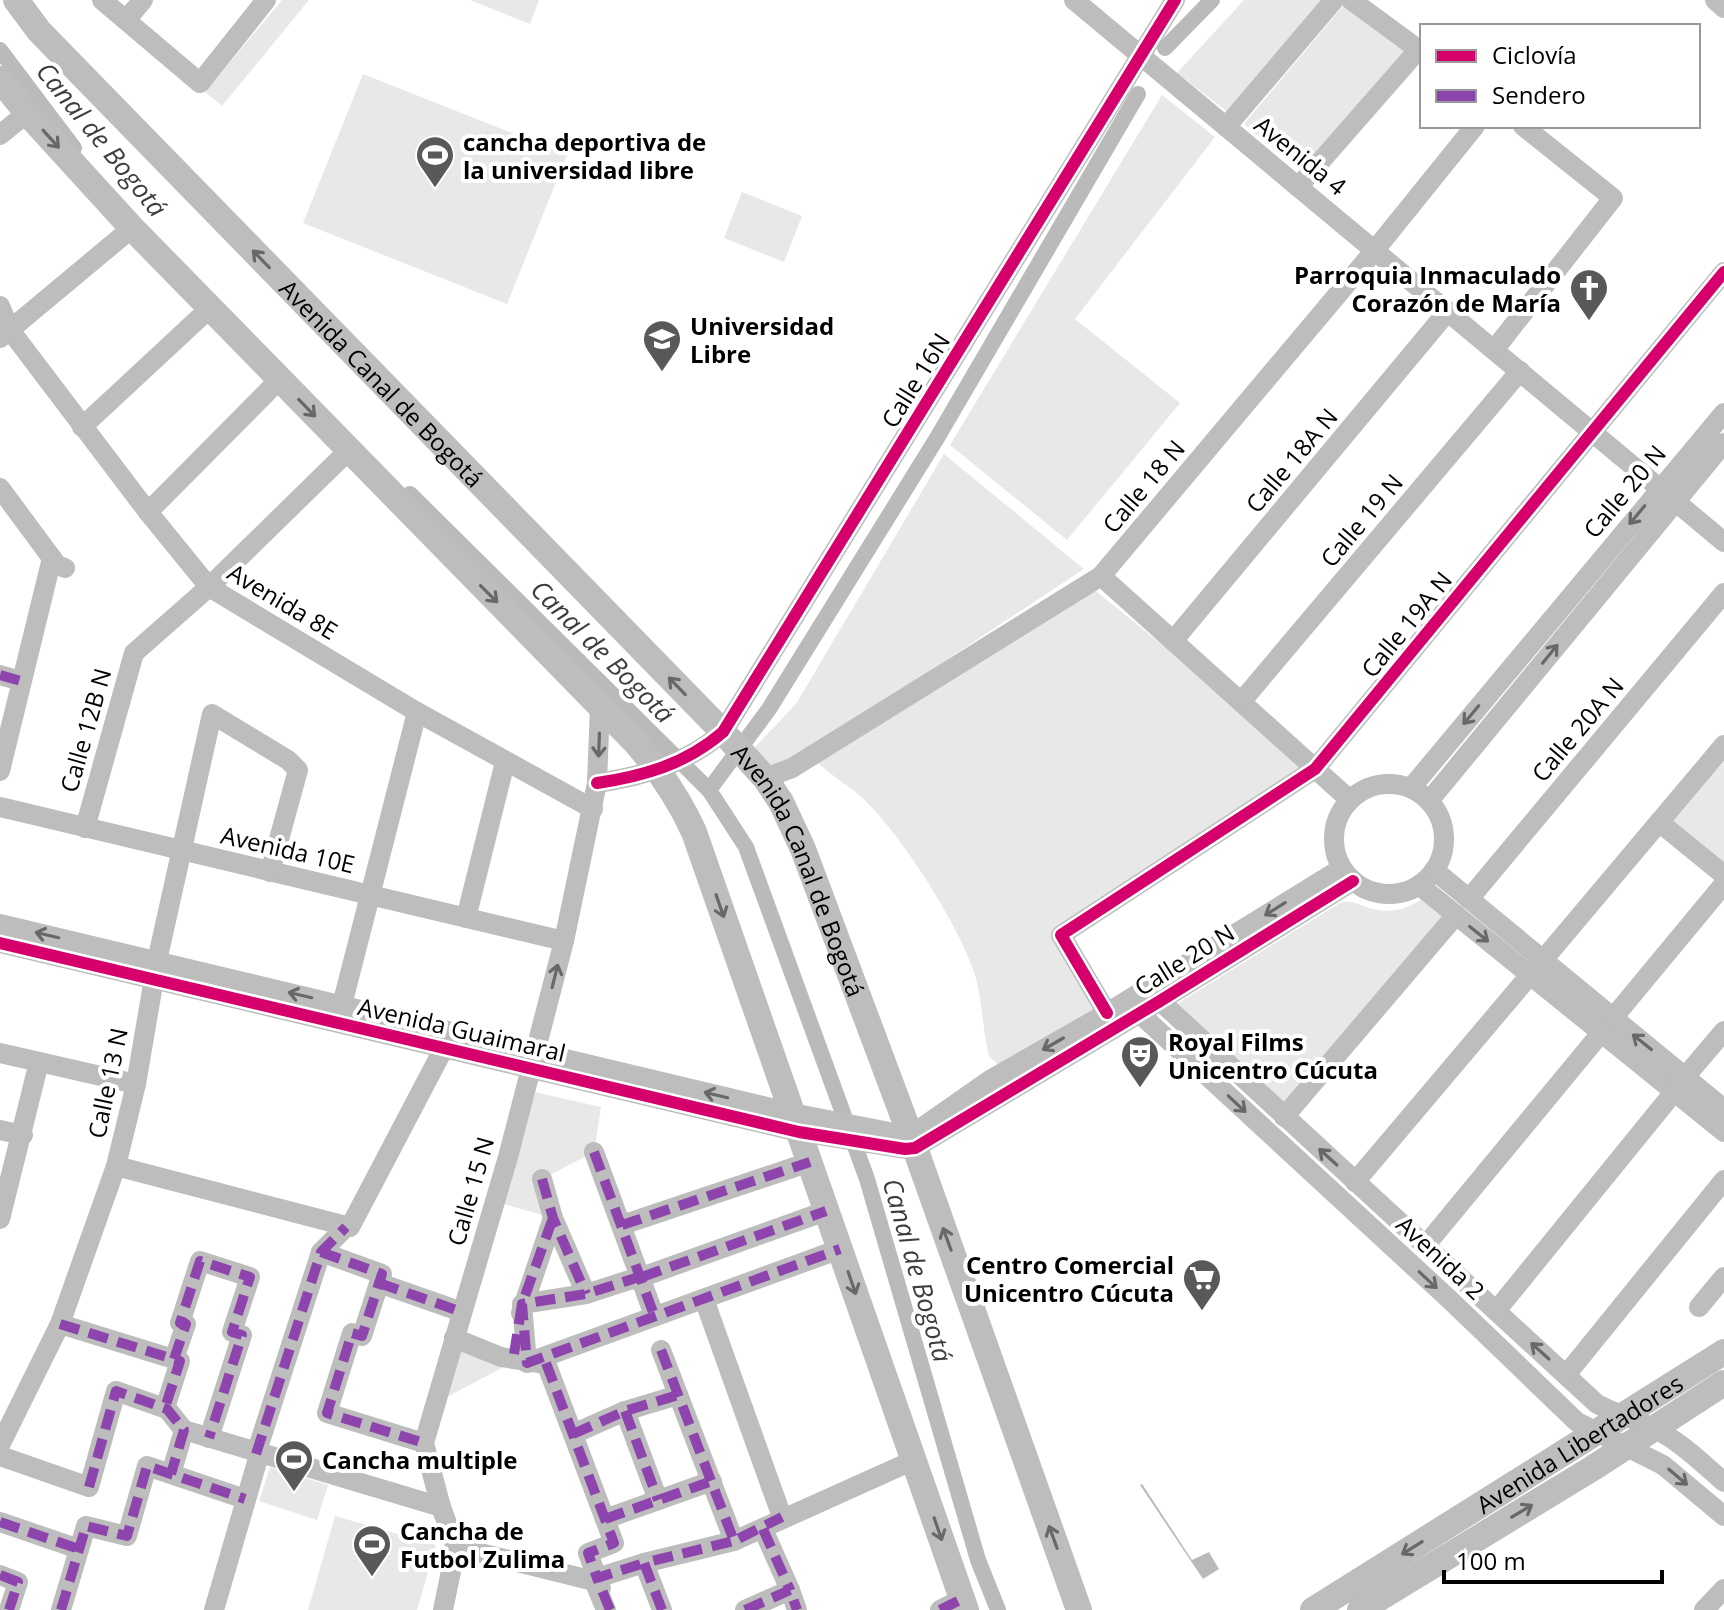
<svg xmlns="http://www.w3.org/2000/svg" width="1724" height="1610" font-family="'Open Sans',sans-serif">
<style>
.green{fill:#e8e8e8}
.water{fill:#bababa}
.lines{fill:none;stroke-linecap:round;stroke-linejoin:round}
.canal{stroke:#bababa;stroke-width:16}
.minor{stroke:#bdbdbd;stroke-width:20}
.major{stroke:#bdbdbd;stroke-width:26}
.quiet{stroke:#8e44ad;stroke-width:10;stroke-dasharray:20 10;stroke-linecap:butt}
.cycleway-casing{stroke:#fff;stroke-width:17}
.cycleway{stroke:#d6006c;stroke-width:12}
.oneway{stroke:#686868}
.labels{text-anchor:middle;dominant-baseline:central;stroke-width:8;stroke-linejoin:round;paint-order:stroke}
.poi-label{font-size:24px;font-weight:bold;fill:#000;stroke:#fff;text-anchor:start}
.street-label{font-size:24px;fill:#000;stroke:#fff}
.water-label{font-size:26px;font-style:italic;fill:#3d3d3d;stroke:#fff}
</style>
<rect width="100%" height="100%" fill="#fff"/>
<g class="green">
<polygon points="282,0 309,0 222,106 205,92"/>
<polygon points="470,0 539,0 530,24"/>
<polygon points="1244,0 1326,0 1229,113 1177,73"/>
<polygon points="1348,0 1408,50 1303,173 1244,124"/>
<polygon points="363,74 567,155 507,304 303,223"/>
<polygon points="1162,95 1215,137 1075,319 1180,403 1067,540 950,445"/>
<polygon points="742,192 802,216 784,262 724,238"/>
<polygon points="944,454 1084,569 787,765 775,771 752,750 796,704"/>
<path d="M1096,591L1309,764L1055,932L1102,1011L999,1066L989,1056C982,1029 983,999 974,972C958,923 896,826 857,793C844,783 830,774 818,763L1051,612Z"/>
<polygon points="1724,757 1724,864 1672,821"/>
<path d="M1423,898L1446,912L1282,1105L1175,1005L1340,903C1351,900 1355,903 1366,907C1387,914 1405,911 1423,898Z"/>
<polygon points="530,1091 601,1107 594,1152 542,1179 553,1218 500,1203"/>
<polygon points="456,1342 513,1362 438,1402"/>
<polygon points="270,1467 328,1485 317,1520 259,1501"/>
<polygon points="335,1516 436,1545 417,1610 308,1610"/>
</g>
<polygon class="water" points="1142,1484 1192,1560 1209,1552 1219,1569 1203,1579 1140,1485"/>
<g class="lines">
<g class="canal">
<polyline points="1165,48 1212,0"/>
<polyline points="0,50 74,148"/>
<polyline points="410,494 709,790 746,847 867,1179 978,1560 998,1610"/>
<polyline points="709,790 769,709 937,438 1138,94"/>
</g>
<g class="minor">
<polyline points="102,0 200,83 266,0"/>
<polyline points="1074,0 1724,542"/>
<polyline points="1351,0 1422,52"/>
<polyline points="1715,0 1724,8"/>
<polyline points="126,20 143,0"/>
<polyline points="1226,127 1334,0"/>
<polyline points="0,135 27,113"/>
<polyline points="1298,187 1419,49"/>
<polyline points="0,306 10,330 148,512 209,587 417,712 593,809"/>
<polyline points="0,338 132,228"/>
<polyline points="1494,350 1613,198 1523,126"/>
<polyline points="82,427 210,308"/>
<polyline points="0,488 57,565 65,568"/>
<polyline points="148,512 280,379"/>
<polyline points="1101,576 1350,800"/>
<polyline points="1173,641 1448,311"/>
<polyline points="0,675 21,681"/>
<polyline points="1241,702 1520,371"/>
<polyline points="0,771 52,558"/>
<polyline points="765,778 792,768 1101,576 1375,250 1475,126"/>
<path d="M597,783C644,776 686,764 723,732L1175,0"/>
<circle cx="1389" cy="839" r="55"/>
<polyline points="1411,788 1724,413"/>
<polyline points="1429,801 1724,443"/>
<polyline points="0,807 564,941"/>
<polyline points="1659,822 1724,875"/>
<polyline points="85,828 134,653 209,587 348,451"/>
<polyline points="1434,870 1724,1109"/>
<polyline points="1419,885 1724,1132"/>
<polyline points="1469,899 1724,593"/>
<polyline points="466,918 505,762"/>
<polyline points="0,924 792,1113 910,1136 990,1080 1107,1013 1342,868"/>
<polyline points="0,943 799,1132 905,1149 915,1148 1160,1001 1353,881"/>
<polyline points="1543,960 1724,745"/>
<path d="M1160,1001L1597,1404C1616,1414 1636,1419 1655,1429C1681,1442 1702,1463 1724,1482"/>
<polyline points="342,1005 417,712"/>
<polyline points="1107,1013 1061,935 1315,769 1724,272"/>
<polyline points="1139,1013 1449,1299 1577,1422 1663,1465 1724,1516"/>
<polyline points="1613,1018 1724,884"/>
<polyline points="0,1053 136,1084"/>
<polyline points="1685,1077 1724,1031"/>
<polyline points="1284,1117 1456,915"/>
<polyline points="0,1130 23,1135"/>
<polyline points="594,1152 654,1315"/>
<polyline points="116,1166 350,1227 444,1048"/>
<polyline points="542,1179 553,1218 586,1294"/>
<polyline points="1355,1182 1530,975"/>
<polyline points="0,1219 39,1062"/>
<polyline points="622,1225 810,1162"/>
<polyline points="1425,1246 1601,1033"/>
<polyline points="321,1252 382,1274 362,1336 352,1333 327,1413 424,1443"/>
<polyline points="642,1276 586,1294 522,1304 527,1363 840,1249"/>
<polyline points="642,1277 826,1211"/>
<polyline points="379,1283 462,1312"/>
<polyline points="704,1299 782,1517"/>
<polyline points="1699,1307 1724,1277"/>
<polyline points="1496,1311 1674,1092"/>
<polyline points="521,1313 553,1218"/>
<polyline points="60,1324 180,1361 165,1408"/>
<polyline points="454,1338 501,1357 538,1363"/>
<polyline points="661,1350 734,1541 914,1460"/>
<polyline points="174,1359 186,1324 180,1323 200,1261 250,1277 232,1332 242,1335 209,1438"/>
<polyline points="546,1363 614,1543 588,1553 597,1578"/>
<polyline points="1566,1375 1724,1180"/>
<polyline points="625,1411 658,1500"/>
<polyline points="573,1434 625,1411 678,1395"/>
<polyline points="0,1445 60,1324 116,1166 136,1084 157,961 212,714 288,760 298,770 270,872"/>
<polyline points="256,1454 321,1252 346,1227"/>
<polyline points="0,1456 89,1487 116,1391 167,1409 184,1430 441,1507"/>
<polyline points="171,1474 184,1430"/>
<polyline points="605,1519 712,1481"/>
<polyline points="0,1522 79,1549"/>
<polyline points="763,1529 790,1590"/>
<polyline points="456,1547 594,1581 606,1610"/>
<polyline points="0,1575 18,1582 9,1610"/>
<polyline points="601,1588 597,1578 644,1563"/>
<polyline points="61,1610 86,1526 127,1536 147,1466 245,1499"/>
<polyline points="214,1610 259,1455"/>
<polyline points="443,1610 456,1547 441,1507 424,1443 508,1157 564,941 597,783 600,706"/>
<polyline points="662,1610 644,1563 734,1541"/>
<polyline points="745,1610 790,1590 797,1610"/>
<polyline points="940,1610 962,1599"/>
<polyline points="1704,1610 1724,1589"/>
</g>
<g class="major">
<path id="s1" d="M16,0L39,31L723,732L765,778L781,802L803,849L915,1148L1079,1610"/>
<path d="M0,79L27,113L132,228L636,743C660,771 679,799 694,832L966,1610"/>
<path id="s2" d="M1313,1610L1724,1352"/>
<polyline points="1360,1610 1593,1468 1724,1383"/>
</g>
<g class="quiet">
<polyline points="0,675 21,681"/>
<polyline points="594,1152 654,1315"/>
<polyline points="542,1179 553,1218 586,1294"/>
<polyline points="622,1225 810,1162"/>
<polyline points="321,1252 382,1274 362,1336 352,1333 327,1413 424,1443"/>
<polyline points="642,1276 586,1294 522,1304 527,1363 840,1249"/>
<polyline points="642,1277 826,1211"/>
<polyline points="379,1283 462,1312"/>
<polyline points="60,1324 180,1361 165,1408"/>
<polyline points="661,1350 734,1541 782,1517"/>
<polyline points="514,1354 522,1304 553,1218"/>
<polyline points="174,1359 186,1324 180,1323 200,1261 250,1277 232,1332 242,1335 209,1438"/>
<polyline points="546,1363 614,1543 588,1553 597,1578"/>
<polyline points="625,1411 658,1500"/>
<polyline points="573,1434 625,1411 678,1395"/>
<polyline points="256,1454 321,1252 346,1227"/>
<polyline points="89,1487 116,1391 167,1409 184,1430 171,1474"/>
<polyline points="605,1519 712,1481"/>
<polyline points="0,1522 79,1549"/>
<polyline points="763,1529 790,1590"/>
<polyline points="0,1575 18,1582 9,1610"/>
<polyline points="61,1610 86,1526 127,1536 147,1466 245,1499"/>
<polyline points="610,1610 597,1578 644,1563"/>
<polyline points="662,1610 644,1563 734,1541"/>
<polyline points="745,1610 790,1590 797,1610"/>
<polyline points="940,1610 962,1599"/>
</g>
<g class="cycleway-casing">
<g id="cycleway">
<path d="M597,783C644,776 686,764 723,732L1175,0"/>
<polyline points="0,943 799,1132 905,1149 915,1148 1160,1001 1353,881"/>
<polyline points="1107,1013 1061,935 1315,769 1724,272"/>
</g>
</g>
<use href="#cycleway" class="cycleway"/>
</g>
<defs><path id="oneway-shaft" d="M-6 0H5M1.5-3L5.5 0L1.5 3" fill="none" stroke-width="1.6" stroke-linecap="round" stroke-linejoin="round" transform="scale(2)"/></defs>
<g class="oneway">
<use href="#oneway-shaft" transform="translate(51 139) rotate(48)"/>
<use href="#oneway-shaft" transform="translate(261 259) rotate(-134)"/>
<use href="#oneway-shaft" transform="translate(307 408) rotate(46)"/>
<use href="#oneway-shaft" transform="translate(1637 515) rotate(130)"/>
<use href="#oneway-shaft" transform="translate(489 594) rotate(45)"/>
<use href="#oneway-shaft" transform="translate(1550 654) rotate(-51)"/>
<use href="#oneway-shaft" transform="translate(677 686) rotate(-134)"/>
<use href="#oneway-shaft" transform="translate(1471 715) rotate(130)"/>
<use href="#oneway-shaft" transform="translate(599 745) rotate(92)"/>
<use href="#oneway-shaft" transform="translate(720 906) rotate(71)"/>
<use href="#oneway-shaft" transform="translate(1275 909) rotate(148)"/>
<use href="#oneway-shaft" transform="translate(1479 934) rotate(39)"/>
<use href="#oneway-shaft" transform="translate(47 935) rotate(-167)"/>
<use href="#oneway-shaft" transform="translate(555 976) rotate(-76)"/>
<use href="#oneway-shaft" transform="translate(300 995) rotate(-167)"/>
<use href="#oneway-shaft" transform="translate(1642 1042) rotate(-141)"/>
<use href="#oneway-shaft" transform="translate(1053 1044) rotate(150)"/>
<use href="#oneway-shaft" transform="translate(716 1095) rotate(-167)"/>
<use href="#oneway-shaft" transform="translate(1237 1104) rotate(43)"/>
<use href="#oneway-shaft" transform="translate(1328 1157) rotate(-138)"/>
<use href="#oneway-shaft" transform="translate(947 1239) rotate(-110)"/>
<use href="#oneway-shaft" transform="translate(1428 1280) rotate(43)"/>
<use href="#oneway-shaft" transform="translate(852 1283) rotate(71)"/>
<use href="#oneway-shaft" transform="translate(1540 1351) rotate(-138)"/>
<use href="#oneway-shaft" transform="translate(1678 1477) rotate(40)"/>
<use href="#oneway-shaft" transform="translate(1522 1511) rotate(-31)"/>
<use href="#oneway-shaft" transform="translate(938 1529) rotate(71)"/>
<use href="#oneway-shaft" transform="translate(1053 1537) rotate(-110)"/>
<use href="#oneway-shaft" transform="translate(1412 1548) rotate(148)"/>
</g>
<defs>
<g id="stadium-pin" transform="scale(2)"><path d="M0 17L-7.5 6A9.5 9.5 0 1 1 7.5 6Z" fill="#595959" stroke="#fff"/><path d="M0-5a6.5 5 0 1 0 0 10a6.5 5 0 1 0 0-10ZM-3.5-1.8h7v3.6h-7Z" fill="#fff"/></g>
<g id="church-pin" transform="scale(2)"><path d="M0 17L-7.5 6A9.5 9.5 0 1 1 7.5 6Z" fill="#595959" stroke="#fff"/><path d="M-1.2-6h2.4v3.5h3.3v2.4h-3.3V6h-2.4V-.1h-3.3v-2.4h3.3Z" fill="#fff"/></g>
<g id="university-pin" transform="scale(2)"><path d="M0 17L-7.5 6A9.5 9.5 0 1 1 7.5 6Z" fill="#595959" stroke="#fff"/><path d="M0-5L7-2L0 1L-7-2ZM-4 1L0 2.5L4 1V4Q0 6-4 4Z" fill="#fff"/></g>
<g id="theatre-pin" transform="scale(2)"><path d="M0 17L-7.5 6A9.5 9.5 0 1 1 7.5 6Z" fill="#595959" stroke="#fff"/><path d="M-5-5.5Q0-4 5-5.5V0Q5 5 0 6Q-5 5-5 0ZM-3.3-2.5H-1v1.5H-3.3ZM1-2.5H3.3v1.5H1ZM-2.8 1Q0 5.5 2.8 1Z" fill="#fff"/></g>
<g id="supermarket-pin" transform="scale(2)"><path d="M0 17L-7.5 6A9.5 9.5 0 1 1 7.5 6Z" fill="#595959" stroke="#fff"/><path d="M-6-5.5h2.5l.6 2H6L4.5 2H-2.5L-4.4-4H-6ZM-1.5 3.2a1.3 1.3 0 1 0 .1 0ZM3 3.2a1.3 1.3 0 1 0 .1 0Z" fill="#fff"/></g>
</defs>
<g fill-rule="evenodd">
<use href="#stadium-pin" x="435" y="155"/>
<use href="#church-pin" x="1589" y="288"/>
<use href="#university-pin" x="662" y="339"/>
<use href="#theatre-pin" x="1140" y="1055"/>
<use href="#supermarket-pin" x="1202" y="1278"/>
<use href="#stadium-pin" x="294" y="1459"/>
<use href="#stadium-pin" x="372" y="1544"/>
</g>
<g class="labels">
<g class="poi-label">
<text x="463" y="141">cancha deportiva de<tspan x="463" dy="28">la universidad libre</tspan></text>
<text x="1561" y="274" text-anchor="end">Parroquia Inmaculado<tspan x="1561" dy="28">Corazón de María</tspan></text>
<text x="690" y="325">Universidad<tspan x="690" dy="28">Libre</tspan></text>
<text x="1168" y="1041">Royal Films<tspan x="1168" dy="28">Unicentro Cúcuta</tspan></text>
<text x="1174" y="1264" text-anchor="end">Centro Comercial<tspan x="1174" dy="28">Unicentro Cúcuta</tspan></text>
<text x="322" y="1459">Cancha multiple</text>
<text x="400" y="1530">Cancha de<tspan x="400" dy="28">Futbol Zulima</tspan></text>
</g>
<g class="street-label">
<text transform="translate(1301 155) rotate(39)">Avenida 4</text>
<text transform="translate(915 380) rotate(-58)">Calle 16N</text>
<text stroke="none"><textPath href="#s1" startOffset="530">Avenida Canal de Bogotá</textPath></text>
<text transform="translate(1291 460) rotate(-50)">Calle 18A N</text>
<text transform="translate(1143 486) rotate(-50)">Calle 18 N</text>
<text transform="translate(1624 491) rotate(-50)">Calle 20 N</text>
<text transform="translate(1361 520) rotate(-50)">Calle 19 N</text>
<text transform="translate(283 601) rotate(31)">Avenida 8E</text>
<text transform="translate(1406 624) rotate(-51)">Calle 19A N</text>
<text transform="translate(1577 729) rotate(-50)">Calle 20A N</text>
<text transform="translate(85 730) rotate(-74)">Calle 12B N</text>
<text transform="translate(288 849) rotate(13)">Avenida 10E</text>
<text stroke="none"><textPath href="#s1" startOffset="1178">Avenida Canal de Bogotá</textPath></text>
<text transform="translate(1184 959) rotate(-32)">Calle 20 N</text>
<text transform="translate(462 1029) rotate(13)">Avenida Guaimaral</text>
<text transform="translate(107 1083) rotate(-78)">Calle 13 N</text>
<text transform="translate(470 1191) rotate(-74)">Calle 15 N</text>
<text transform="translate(1441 1257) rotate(43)">Avenida 2</text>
<text stroke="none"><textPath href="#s2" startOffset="314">Avenida Libertadores</textPath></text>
</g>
<g class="water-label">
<text transform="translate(102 139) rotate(51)">Canal de Bogotá</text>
<text transform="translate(603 651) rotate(45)">Canal de Bogotá</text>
<text transform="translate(918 1270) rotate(74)">Canal de Bogotá</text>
</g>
</g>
<rect x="1420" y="24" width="280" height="104" fill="#ffffff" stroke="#999999" stroke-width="2"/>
<rect x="1436" y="50" width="40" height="12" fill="#d6006c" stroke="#999999" stroke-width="2"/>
<text x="1492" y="64" font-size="24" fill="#000000">Ciclovía</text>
<rect x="1436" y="90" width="40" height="12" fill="#8e44ad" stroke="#999999" stroke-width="2"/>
<text x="1492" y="104" font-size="24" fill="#000000">Sendero</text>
<path d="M1444 1570v12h218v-12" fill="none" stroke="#000000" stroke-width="4"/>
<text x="1456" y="1570" font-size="24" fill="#000000" stroke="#ffffff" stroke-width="6" paint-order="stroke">100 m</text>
</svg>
